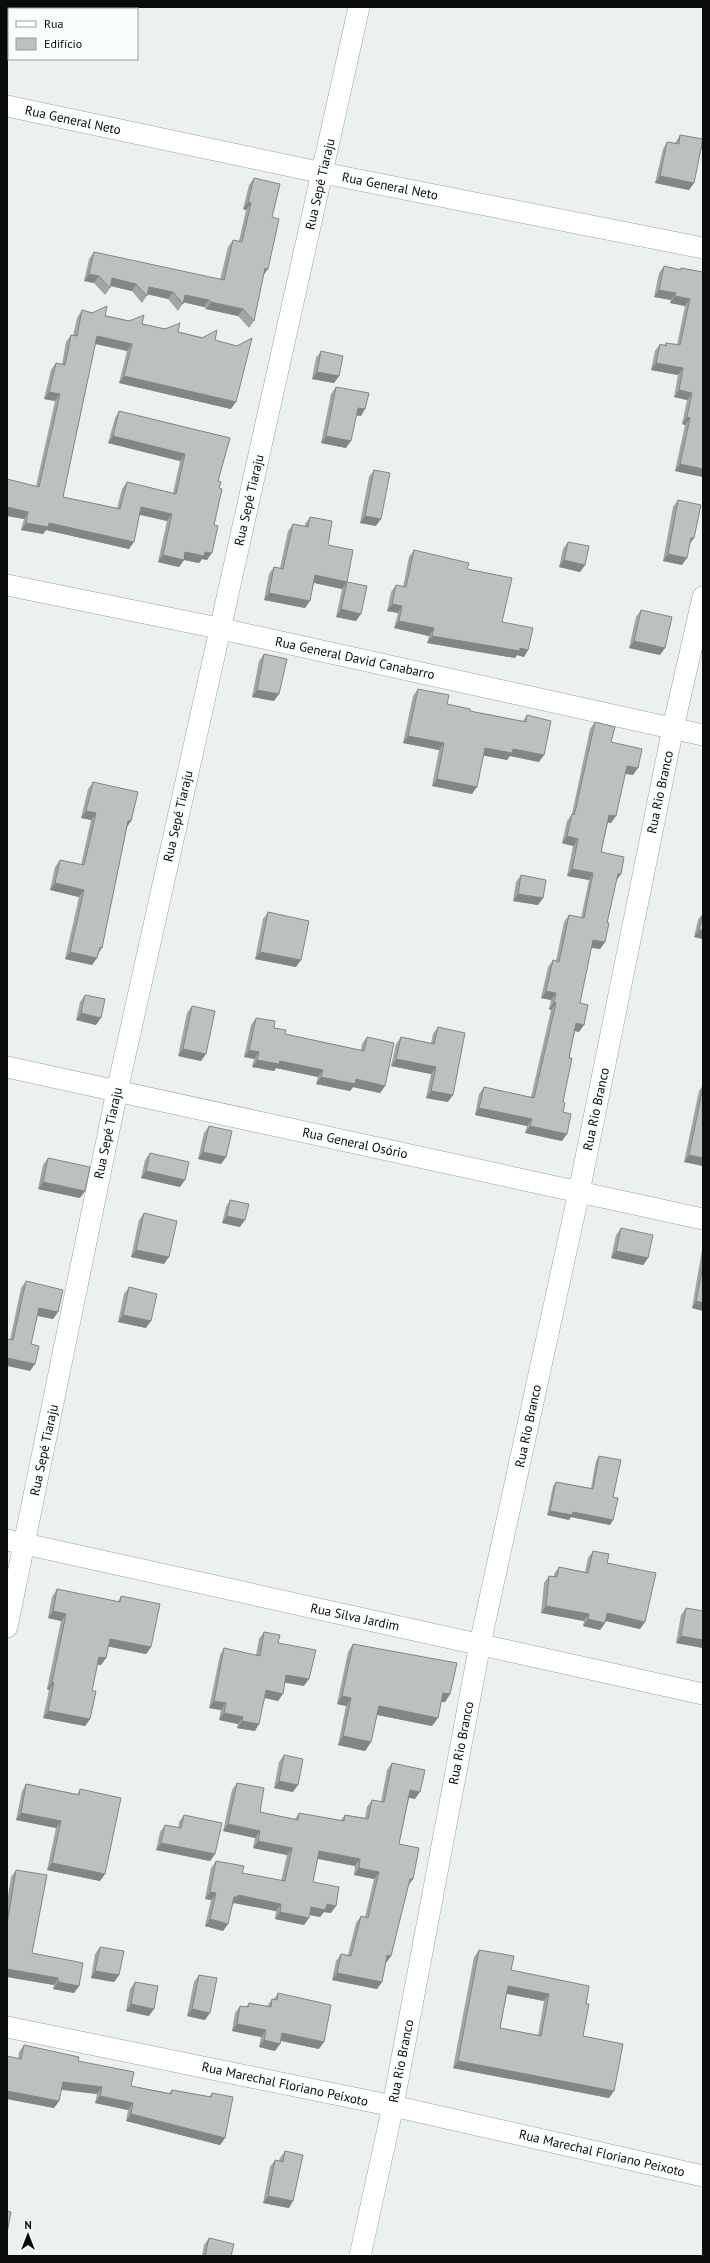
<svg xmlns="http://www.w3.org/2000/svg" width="710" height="2263" font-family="'PT Sans',sans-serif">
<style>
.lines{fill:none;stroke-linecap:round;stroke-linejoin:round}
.street-casing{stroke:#9ca1a2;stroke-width:22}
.street{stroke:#fff;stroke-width:21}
.wall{fill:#a1a5a6;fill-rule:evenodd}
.shaded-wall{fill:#838687}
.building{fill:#bbc0c1;stroke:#838687;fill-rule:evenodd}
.labels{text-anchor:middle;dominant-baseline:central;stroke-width:3;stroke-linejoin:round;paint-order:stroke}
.street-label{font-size:13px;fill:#0a0c0c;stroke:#f8fdfe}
</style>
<rect width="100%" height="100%" fill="#ebf0f1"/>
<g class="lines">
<g class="street-casing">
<g id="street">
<polyline points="7,106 323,173 703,248"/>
<polyline points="7,585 213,627 703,735"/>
<polyline points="7,1067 703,1219"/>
<polyline points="7,1540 703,1694"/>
<polyline points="7,1627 117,1091 359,7"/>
<polyline points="7,2027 393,2106 703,2176"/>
<polyline points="360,2256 393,2106 480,1644 579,1192 673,728 703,597"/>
</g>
</g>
<use href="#street" class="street"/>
</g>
<g class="wall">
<polygon points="680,135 694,183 689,190 655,183 663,149 667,142 675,143"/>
<polygon points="254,178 272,217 263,275 254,321 249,328 238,316 206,309 204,307 184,302 178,311 168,299 148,294 142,303 132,291 110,286 110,288 105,295 94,283 84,281 89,259 94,252 220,280 228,247 233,240 239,241 246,210 243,209 249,185"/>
<polygon points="664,266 680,270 681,268 703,272 703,477 675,471 685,425 682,424 687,400 674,397 678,375 651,370 655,351 660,344 664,345 666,343 677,345 685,306 670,303 671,300 654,297 659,273"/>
<polygon points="82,310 215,340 231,409 119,383 127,351 95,344 63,497 117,508 122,489 127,482 173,493 180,461 108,443 115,418 119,411 230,438 218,481 219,488 214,525 207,560 202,559 199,563 184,560 179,567 158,562 167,521 140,514 129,549 46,530 43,534 21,530 24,519 7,516 7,479 36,486 55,401 44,399 51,370 56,363 62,364 66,342 71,335 73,336 77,318"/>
<polygon points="321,351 339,376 334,383 312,379 316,358"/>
<polygon points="336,387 361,416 356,415 346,448 321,443 331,394"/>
<polygon points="374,470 376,526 360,523 369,477"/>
<polygon points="678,500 682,565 663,561 673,507"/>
<polygon points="310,517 328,545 347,582 356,621 336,617 342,589 314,583 305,608 264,600 269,574 274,567 280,568 288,531 293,524 305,526 305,524"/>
<polygon points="568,542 585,565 580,572 559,567 563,549"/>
<polygon points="414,550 467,569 502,622 528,650 524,657 517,655 515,658 427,643 429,636 394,628 398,613 387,611 391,592 396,585 403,587 409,557"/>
<polygon points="641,610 660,655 629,648 636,617"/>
<polygon points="264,654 274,701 252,697 259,661"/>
<polygon points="418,689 447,704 470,711 523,721 527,715 539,762 510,756 507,760 484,755 472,794 432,786 439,750 403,743 413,696"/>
<polygon points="595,722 611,742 633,775 625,774 611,823 608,822 601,852 616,881 607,923 605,942 600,949 591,948 580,1003 579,1032 575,1031 569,1058 563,1102 563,1112 562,1141 525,1133 527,1126 475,1115 479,1094 484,1087 531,1097 551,1010 549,1009 551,1000 541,998 548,967 553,960 556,961 564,922 569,915 581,918 589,880 567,876 573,846 562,843 567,821 572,814 590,729"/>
<polygon points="93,782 131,821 127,827 102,948 99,953 92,965 65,959 79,897 50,890 55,867 60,860 81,865 91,820 81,818 88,789"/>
<polygon points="521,875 543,898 538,905 513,901 516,882"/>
<polygon points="268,912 296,967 255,959 263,919"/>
<polygon points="703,913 703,939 694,937 698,920"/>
<polygon points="85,995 96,1025 76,1020 80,1002"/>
<polygon points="192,1006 201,1061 178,1056 187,1013"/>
<polygon points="256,1018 285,1034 361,1050 362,1044 367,1037 385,1086 380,1093 353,1087 350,1091 316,1084 318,1077 276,1068 274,1071 252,1067 254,1059 244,1057 251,1025"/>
<polygon points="438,1027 448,1102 426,1098 431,1074 391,1066 396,1044 401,1037 431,1043 433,1034"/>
<polygon points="703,1085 703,1166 684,1162 699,1091"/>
<polygon points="209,1126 226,1157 221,1164 198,1159 204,1133"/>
<polygon points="150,1153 180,1187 141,1178 145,1160"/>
<polygon points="48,1158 80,1198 38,1189 43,1165"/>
<polygon points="230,1200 240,1227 222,1223 226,1207"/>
<polygon points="144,1213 164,1264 131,1257 139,1220"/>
<polygon points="621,1228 648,1258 643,1265 611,1258 616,1235"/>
<polygon points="703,1249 703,1311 692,1308 702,1250"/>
<polygon points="26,1281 58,1312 53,1319 37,1316 31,1344 30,1371 10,1340 21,1288"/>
<polygon points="129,1287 146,1328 118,1322 124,1294"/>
<polygon points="599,1456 613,1497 613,1520 610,1525 571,1517 569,1520 547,1515 553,1486 556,1482 591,1488 596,1461"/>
<polygon points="593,1551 607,1563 640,1629 605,1621 605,1623 600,1630 583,1626 584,1621 541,1613 544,1583 549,1576 554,1577 554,1574 559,1567 585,1572 588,1558"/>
<polygon points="57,1589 118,1602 121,1596 151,1647 146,1654 108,1646 106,1658 101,1665 97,1664 92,1691 90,1719 85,1726 43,1718 49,1690 47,1689 61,1621 48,1618 52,1597"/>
<polygon points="686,1608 703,1611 703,1648 676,1643 681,1615"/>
<polygon points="264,1632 278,1643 304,1686 285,1682 278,1701 265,1698 255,1731 237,1728 238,1724 219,1720 221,1710 209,1708 220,1655 224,1648 256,1655 259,1639"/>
<polygon points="353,1644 450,1694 445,1702 441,1702 432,1726 377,1715 371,1742 365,1751 338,1745 346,1706 337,1704 348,1652"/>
<polygon points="284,1755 293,1792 274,1788 279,1762"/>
<polygon points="392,1763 415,1799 409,1798 399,1844 413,1879 408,1885 391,1956 386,1963 382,1982 377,1989 332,1980 336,1961 341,1954 348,1955 356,1923 361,1916 365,1917 374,1879 354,1875 355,1866 318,1859 313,1882 331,1913 324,1912 320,1917 309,1915 304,1925 275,1919 276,1911 234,1903 223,1931 205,1926 211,1900 205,1899 211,1868 216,1861 242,1873 281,1881 287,1855 253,1848 255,1838 223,1831 232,1790 237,1783 260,1812 295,1819 299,1813 340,1821 345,1815 365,1818 367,1807 372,1800 381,1802 387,1770"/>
<polygon points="26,1784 77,1794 80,1789 105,1874 100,1881 47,1870 56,1828 16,1820 22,1791"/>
<polygon points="184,1815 215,1854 210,1861 156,1850 160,1832 165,1825 178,1828 179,1822"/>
<polygon points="16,1870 32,1953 79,1986 74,1993 53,1989 54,1985 7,1977 7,1902 11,1877"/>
<polygon points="100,1947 119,1975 114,1982 91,1978 95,1954"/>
<path d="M479,1950L511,1970L586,2004L583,2036L609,2098L453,2068L474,1957ZM507,1994L544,2001L538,2035L500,2028Z"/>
<polygon points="199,1975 205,2020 187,2016 194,1982"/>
<polygon points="135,1982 149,2016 126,2011 130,1989"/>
<polygon points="278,1993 319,2049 281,2041 275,2051 259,2047 261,2037 232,2031 235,2013 240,2006 246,2007 249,2003 267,2006 272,1999 274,1999"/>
<polygon points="24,2045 78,2061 131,2086 169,2093 172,2090 209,2097 212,2093 225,2138 220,2145 126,2121 128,2110 95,2103 97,2094 61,2090 59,2101 54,2108 7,2099 7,2056 18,2059 19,2052"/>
<polygon points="285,2151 289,2208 263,2203 270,2167 275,2160 279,2161 280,2158"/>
<polygon points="209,2238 231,2256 202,2256 204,2245"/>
</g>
<g class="shaded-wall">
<polygon points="660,176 694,183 689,190 655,183"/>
<polygon points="248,202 251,203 246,210 243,209"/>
<polygon points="265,268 268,269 263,276"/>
<polygon points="89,274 99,276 94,283 84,281"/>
<polygon points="112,278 136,284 132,291 107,285"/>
<polygon points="149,287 173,292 168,299 146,294"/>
<polygon points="659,290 676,293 671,300 654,297"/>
<polygon points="185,295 209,300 204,307 182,302"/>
<polygon points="675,296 690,299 685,306 670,303"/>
<polygon points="211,302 243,309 238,316 206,309"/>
<polygon points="97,336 132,344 127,351 92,343"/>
<polygon points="656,363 683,368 678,375 651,370"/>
<polygon points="317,372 339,376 334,383 312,379"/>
<polygon points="124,376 236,402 231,409 119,383"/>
<polygon points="679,390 692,393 687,400 674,397"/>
<polygon points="49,392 60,394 55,401 44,399"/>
<polygon points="358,408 365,409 361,416 353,415"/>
<polygon points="687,417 690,418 685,425 682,424"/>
<polygon points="113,436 185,454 180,461 108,443"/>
<polygon points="326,436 351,441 346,448 321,443"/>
<polygon points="680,464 703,469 703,477 675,471"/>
<polygon points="7,507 28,512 24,519 7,516"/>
<polygon points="141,507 172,514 167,521 136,514"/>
<polygon points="365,516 381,519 376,526 360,523"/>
<polygon points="26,523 49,523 134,542 129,549 46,530 43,534 21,530"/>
<polygon points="691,538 694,538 689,545"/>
<polygon points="185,552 205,552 212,553 207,560 202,559 199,563 184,560 179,567 158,562 163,555"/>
<polygon points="668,554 687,558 682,565 663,561"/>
<polygon points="564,560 585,565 580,572 559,567"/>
<polygon points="315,575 347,582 342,589 310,582"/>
<polygon points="269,593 310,601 305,608 264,600"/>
<polygon points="392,604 402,606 398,613 387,611"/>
<polygon points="341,609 361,614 356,621 336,617"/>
<polygon points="399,621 434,628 429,636 394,628"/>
<polygon points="432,636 520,648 528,650 524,657 517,655 515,658 427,643"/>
<polygon points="634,641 665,648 660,655 629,648"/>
<polygon points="257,690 279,694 274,701 252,697"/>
<polygon points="408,736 444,743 439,750 403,743"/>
<polygon points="485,748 513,749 544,755 539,762 510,756 507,760 480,755"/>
<polygon points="627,766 638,768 633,775 622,773"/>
<polygon points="437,779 477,787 472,794 432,786"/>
<polygon points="86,811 96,813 91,820 81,818"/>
<polygon points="609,815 616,816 611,823 604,822"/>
<polygon points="128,821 131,821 126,828"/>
<polygon points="567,836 578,839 573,846 562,843"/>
<polygon points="572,869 593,873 589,880 567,876"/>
<polygon points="618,874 621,874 616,881"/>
<polygon points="55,883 84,890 79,897 50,890"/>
<polygon points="518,894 543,898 538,905 513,901"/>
<polygon points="699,930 703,931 703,939 694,937"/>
<polygon points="593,940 605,942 600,949 588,947"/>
<polygon points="70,952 97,958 92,965 65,959"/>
<polygon points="260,952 301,960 296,967 255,959"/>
<polygon points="546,991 556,993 551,1000 541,998"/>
<polygon points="554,1002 556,1003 551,1010 549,1009"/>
<polygon points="81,1013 101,1018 96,1025 76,1020"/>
<polygon points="576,1023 584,1025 579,1032 571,1030"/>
<polygon points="183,1049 206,1054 201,1061 178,1056"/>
<polygon points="249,1050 259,1052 254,1059 244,1057"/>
<polygon points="396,1059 436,1067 431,1074 391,1066"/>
<polygon points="257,1060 280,1061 323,1070 318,1077 276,1068 274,1071 252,1067"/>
<polygon points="321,1077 356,1079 385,1086 380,1093 353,1087 350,1091 316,1084"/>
<polygon points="431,1091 453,1095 448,1102 426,1098"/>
<polygon points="479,1108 532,1119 527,1126 475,1115"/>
<polygon points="530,1126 567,1134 562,1141 525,1133"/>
<polygon points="203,1152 226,1157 221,1164 198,1159"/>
<polygon points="689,1155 703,1158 703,1166 684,1162"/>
<polygon points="146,1171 185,1180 180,1187 141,1178"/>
<polygon points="43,1182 85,1191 80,1198 38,1189"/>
<polygon points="227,1216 245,1220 240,1227 222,1223"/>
<polygon points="136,1250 169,1257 164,1264 131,1257"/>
<polygon points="616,1251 648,1258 643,1265 611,1258"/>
<polygon points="696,1301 703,1303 703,1311 692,1308"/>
<polygon points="39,1308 58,1312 53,1319 34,1315"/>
<polygon points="123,1315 151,1321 146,1328 118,1322"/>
<polygon points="7,1358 35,1364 30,1371 7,1366"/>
<polygon points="550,1511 573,1512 613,1520 610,1525 571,1517 569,1520 547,1515"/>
<polygon points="546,1606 589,1614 584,1621 541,1613"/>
<polygon points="53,1611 66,1614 61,1621 48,1618"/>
<polygon points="607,1613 645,1622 640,1629 602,1620"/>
<polygon points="588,1619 605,1623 600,1630 583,1626"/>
<polygon points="681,1636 703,1640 703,1648 676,1643"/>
<polygon points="110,1639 151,1647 146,1654 105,1646"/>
<polygon points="99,1657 106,1658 101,1665 94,1664"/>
<polygon points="286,1675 309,1679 304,1686 281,1682"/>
<polygon points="52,1682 54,1683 49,1690 47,1689"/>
<polygon points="266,1690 283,1694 278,1701 261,1697"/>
<polygon points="443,1693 450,1694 445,1702 437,1701"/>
<polygon points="342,1696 351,1698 346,1706 337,1704"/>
<polygon points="214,1701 226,1703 221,1710 209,1708"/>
<polygon points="379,1706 438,1718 432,1726 373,1714"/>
<polygon points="48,1711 90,1719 85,1726 43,1718"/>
<polygon points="224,1713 243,1717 238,1724 219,1720"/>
<polygon points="242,1721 259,1724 255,1731 237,1728"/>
<polygon points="343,1736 371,1742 365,1751 338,1745"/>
<polygon points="279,1781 298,1785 293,1792 274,1788"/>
<polygon points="410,1790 420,1792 415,1799 405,1797"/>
<polygon points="21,1813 61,1821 56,1828 16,1820"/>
<polygon points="228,1824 260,1831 255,1838 223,1831"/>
<polygon points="258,1841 292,1848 287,1855 253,1848"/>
<polygon points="161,1843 215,1854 210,1861 156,1850"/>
<polygon points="319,1851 360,1859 355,1866 314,1858"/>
<polygon points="52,1863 105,1874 100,1881 47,1870"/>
<polygon points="359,1868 379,1872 374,1879 354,1875"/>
<polygon points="410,1879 413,1879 408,1886"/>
<polygon points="210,1892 216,1893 211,1900 205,1899"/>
<polygon points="238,1895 281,1904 276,1911 234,1903 233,1904 234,1897"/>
<polygon points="327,1904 336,1906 331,1913 324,1912 320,1917 306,1914 311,1907"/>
<polygon points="280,1912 309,1918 304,1925 275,1919"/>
<polygon points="210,1919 228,1924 223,1931 205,1926"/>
<polygon points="387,1955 391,1956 386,1963"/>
<polygon points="7,1969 58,1978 54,1985 7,1977"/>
<polygon points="95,1971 119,1975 114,1982 91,1978"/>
<polygon points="337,1973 382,1982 377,1989 332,1980"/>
<polygon points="58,1982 79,1986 74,1993 53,1989"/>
<polygon points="508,1986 549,1994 544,2001 503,1993"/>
<polygon points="131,2004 154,2009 149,2016 126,2011"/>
<polygon points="192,2009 210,2013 205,2020 187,2016"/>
<polygon points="237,2024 266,2030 261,2037 232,2031"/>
<polygon points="282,2033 324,2042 319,2049 277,2040"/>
<polygon points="264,2040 280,2044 275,2051 259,2047"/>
<polygon points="458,2061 614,2091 609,2098 453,2068"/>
<polygon points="63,2082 102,2087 97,2094 58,2089"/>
<polygon points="7,2091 59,2101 54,2108 7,2099"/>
<polygon points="100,2096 133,2103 128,2110 95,2103"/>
<polygon points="131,2114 225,2138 220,2145 126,2121"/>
<polygon points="268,2196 293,2201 289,2208 263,2203"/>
</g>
<g class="building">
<polygon points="680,135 703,139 694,183 660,176 667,142 679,144"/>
<polygon points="254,178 280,184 272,217 279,219 268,269 265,268 254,321 243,309 211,302 209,300 185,295 183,304 173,292 149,287 147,296 136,284 112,278 110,288 99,276 89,274 94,252 224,280 233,240 242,242 251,203 248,202"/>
<polygon points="664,266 681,270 681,268 703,272 703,469 680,464 690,418 687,417 692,393 679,390 683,368 656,363 660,344 666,346 666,343 680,345 690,299 675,296 676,293 659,290"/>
<polygon points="107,306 105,316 129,321 144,315 142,324 165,329 180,323 178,332 202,338 217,330 215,340 237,346 252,338 236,402 124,376 132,344 97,336 63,497 120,509 127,482 176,494 185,454 113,436 119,411 230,438 218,481 221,482 219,488 222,489 214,525 218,526 212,553 205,552 204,556 185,552 184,560 163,555 172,514 141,507 134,542 49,523 48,527 26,523 28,512 7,507 7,479 39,487 60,394 49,392 56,363 65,365 71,335 77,336 82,310 92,313"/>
<polygon points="321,351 343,356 339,376 317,372"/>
<polygon points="336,387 369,393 365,409 358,408 351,441 326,436"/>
<polygon points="374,470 390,473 381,519 365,516"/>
<polygon points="678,500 701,505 694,538 691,538 687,558 668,554"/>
<polygon points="310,517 332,521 328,545 353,550 347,582 315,575 310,601 269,593 274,567 283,569 293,524 308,527"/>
<polygon points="568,542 589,546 585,565 564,560"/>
<polygon points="414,550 469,563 467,569 512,578 502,622 533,628 528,650 520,648 520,651 432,636 434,628 399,621 402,606 392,604 396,585 406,587"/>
<polygon points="347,582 367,586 361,614 341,609"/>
<polygon points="641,610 672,617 665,648 634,641"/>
<polygon points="264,654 287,659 279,694 257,690"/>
<polygon points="418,689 449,695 447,704 470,709 470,711 526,722 527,715 551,721 544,755 513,749 512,753 485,748 477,787 437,779 444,743 408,736"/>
<polygon points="595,722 615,727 611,742 642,749 638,768 627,766 616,816 609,815 601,852 624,857 621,874 618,874 607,923 609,923 605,942 593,940 580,1003 588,1005 584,1025 576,1023 569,1058 572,1058 563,1102 565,1103 563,1112 571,1114 567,1134 530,1126 532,1119 479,1108 484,1087 534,1098 556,1003 554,1002 556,993 546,991 553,960 559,962 569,915 584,918 593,873 572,869 578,839 567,836 572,814 574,815 576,808"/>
<polygon points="93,782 138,792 131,821 128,821 102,948 100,947 97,958 70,952 84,890 55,883 60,860 84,865 96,813 86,811"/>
<polygon points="521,875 546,880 543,898 518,894"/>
<polygon points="268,912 309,921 301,960 260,952"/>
<polygon points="703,913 703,931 699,930"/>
<polygon points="85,995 105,999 101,1018 81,1013"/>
<polygon points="192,1006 215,1011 206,1054 183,1049"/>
<polygon points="256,1018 275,1021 274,1028 286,1030 285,1034 364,1051 367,1037 394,1043 385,1086 356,1079 355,1084 321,1077 323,1070 280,1061 279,1064 257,1060 259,1052 249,1050"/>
<polygon points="438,1027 465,1033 453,1095 431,1091 436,1067 396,1059 401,1037 434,1044"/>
<polygon points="703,1087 703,1158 689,1155"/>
<polygon points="209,1126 232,1131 226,1157 203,1152"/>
<polygon points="150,1153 189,1162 185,1180 146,1171"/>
<polygon points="48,1158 90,1167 85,1191 43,1182"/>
<polygon points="230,1200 249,1204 245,1220 227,1216"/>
<polygon points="144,1213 177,1221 169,1257 136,1250"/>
<polygon points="621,1228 653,1235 648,1258 616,1251"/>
<polygon points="703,1266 703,1303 696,1301"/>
<polygon points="26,1281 63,1290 58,1312 39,1308 31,1344 39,1346 35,1364 7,1358 7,1339 13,1340"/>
<polygon points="129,1287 157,1294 151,1321 123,1315"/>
<polygon points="599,1456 621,1460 613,1497 618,1498 613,1520 573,1512 572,1515 550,1511 556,1482 593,1489"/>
<polygon points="593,1551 609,1554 607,1563 656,1573 645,1622 607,1613 605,1623 588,1619 589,1614 546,1606 549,1576 557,1577 559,1567 588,1573"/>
<polygon points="57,1589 120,1602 121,1596 160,1604 151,1647 110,1639 106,1658 99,1657 92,1691 96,1691 90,1719 48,1711 54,1683 52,1682 66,1614 53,1611"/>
<polygon points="686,1608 703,1611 703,1640 681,1636"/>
<polygon points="264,1632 280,1635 278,1643 316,1650 309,1679 286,1675 283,1694 266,1690 259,1724 242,1721 243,1717 224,1713 226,1703 214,1701 224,1648 260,1656"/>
<polygon points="353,1644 457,1663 450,1694 443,1693 438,1718 379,1706 371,1742 343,1736 351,1698 342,1696"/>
<polygon points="284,1755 303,1759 298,1785 279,1781"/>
<polygon points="392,1763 425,1770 420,1792 410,1790 399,1844 419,1848 413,1879 410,1879 391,1956 387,1955 382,1982 337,1973 341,1954 351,1956 361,1916 368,1918 379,1872 359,1868 360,1859 319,1851 313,1882 339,1887 336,1906 327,1904 325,1910 311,1907 309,1918 280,1912 281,1904 238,1895 238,1897 234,1897 228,1924 210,1919 216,1893 210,1892 216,1861 244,1866 242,1873 285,1881 292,1848 258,1841 260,1831 228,1824 237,1783 264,1788 260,1812 298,1820 299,1813 344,1821 345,1815 368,1819 372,1800 384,1802"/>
<polygon points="26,1784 79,1795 80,1789 121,1798 105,1874 52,1863 61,1821 21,1813"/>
<polygon points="184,1815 222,1823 215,1854 161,1843 165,1825 181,1828"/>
<polygon points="16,1870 47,1875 32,1953 83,1963 79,1986 58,1982 58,1978 7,1969 7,1924"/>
<polygon points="100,1947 124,1951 119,1975 95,1971"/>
<path d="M479,1950L514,1956L511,1970L589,1986L586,2004H589L583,2036L623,2044L614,2091L458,2061ZM508,1986L549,1994L541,2036L500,2028Z"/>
<polygon points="199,1975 217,1978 210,2013 192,2009"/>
<polygon points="135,1982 158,1986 154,2009 131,2004"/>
<polygon points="278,1993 331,2005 324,2042 282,2033 280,2044 264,2040 266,2030 237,2024 240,2006 248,2007 249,2003 271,2007 272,1999 277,2000"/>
<polygon points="24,2045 79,2057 78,2061 134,2072 131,2086 171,2094 172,2090 211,2097 212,2093 233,2097 225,2138 131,2114 133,2103 100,2096 102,2087 63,2082 59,2101 7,2091 7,2056 21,2059"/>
<polygon points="285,2151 303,2155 293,2201 268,2196 275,2160 283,2162"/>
<polygon points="7,2211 11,2212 7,2233"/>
<polygon points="209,2238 234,2244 231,2256 205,2256"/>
</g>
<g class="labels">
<g class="street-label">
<text transform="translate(73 120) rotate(12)">Rua General Neto</text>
<text transform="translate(320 184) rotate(-77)">Rua Sepé Tiaraju</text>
<text transform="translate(390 186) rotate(11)">Rua General Neto</text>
<text transform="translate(249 500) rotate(-77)">Rua Sepé Tiaraju</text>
<text transform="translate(355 658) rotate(12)">Rua General David Canabarro</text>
<text transform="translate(660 792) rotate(-78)">Rua Rio Branco</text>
<text transform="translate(178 816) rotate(-77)">Rua Sepé Tiaraju</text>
<text transform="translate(596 1109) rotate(-78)">Rua Rio Branco</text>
<text transform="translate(108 1133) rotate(-78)">Rua Sepé Tiaraju</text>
<text transform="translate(355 1143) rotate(12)">Rua General Osório</text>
<text transform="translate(528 1426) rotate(-78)">Rua Rio Branco</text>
<text transform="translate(44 1450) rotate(-78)">Rua Sepé Tiaraju</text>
<text transform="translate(355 1617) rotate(12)">Rua Silva Jardim</text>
<text transform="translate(461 1743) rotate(-79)">Rua Rio Branco</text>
<text transform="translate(401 2061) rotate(-79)">Rua Rio Branco</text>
<text transform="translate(285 2084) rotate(12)">Rua Marechal Floriano Peixoto</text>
<text transform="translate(602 2153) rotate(13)">Rua Marechal Floriano Peixoto</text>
</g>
</g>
<rect width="710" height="2263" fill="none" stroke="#0a0c0c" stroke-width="16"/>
<rect x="8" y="8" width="130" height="52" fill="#f8fdfe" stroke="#999d9d"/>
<rect x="16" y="21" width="20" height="6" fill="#ffffff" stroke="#999d9d"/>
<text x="44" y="28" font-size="12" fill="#0a0c0c">Rua</text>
<rect x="16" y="38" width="20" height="12" fill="#bbc0c1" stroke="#999d9d"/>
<text x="44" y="48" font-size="12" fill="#0a0c0c">Edifício</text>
<g transform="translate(28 2235)" stroke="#f8fdfe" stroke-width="3" paint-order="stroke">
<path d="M0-3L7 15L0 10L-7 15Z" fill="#0a0c0c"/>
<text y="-6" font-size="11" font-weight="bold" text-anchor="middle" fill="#0a0c0c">N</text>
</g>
</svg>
